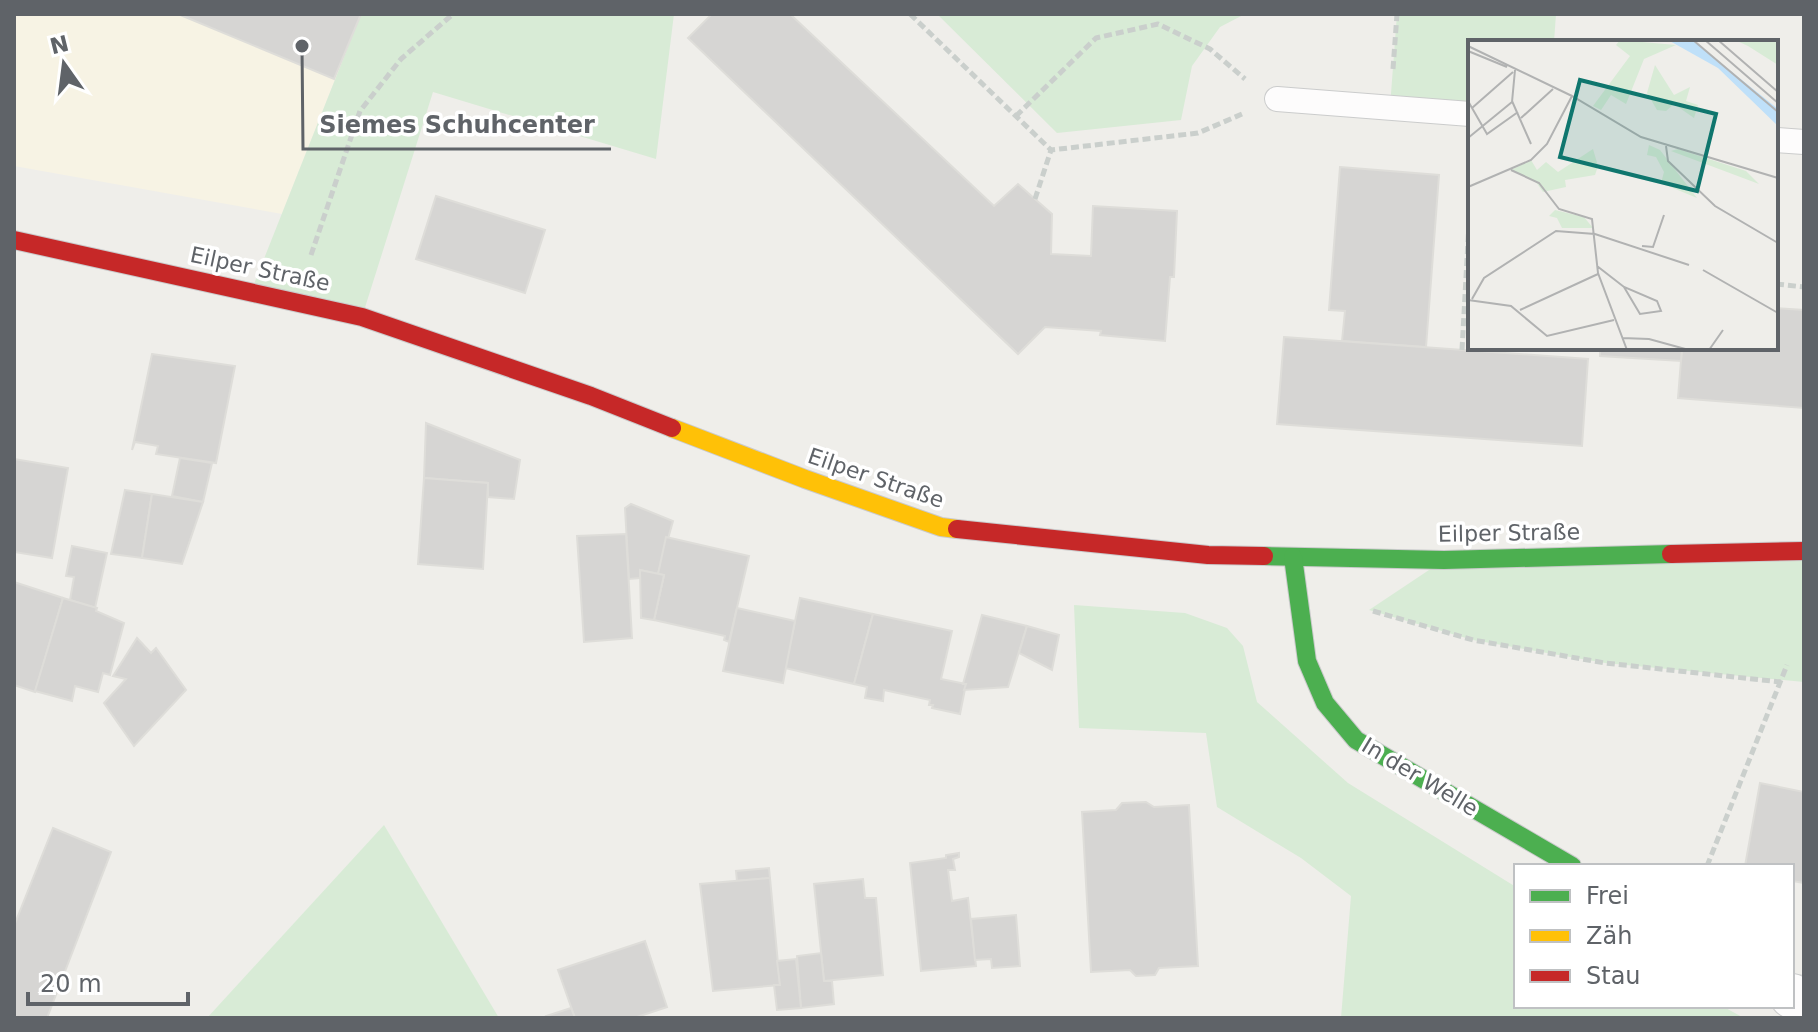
<svg xmlns="http://www.w3.org/2000/svg" width="1818" height="1032" font-family="'DejaVu Sans',sans-serif">
<style>
.commercial{fill:#f7f3e4}
.green{fill:#d8ebd6}
.building{fill:#d6d5d3;stroke:#deddd9;stroke-width:2}
.lines{fill:none;stroke-linecap:round;stroke-linejoin:round}
.lane-casing{stroke:#cbcccc;stroke-width:26}
.street-casing{stroke:#cbcccc;stroke-width:46}
.fast-casing{stroke:#cacacb;stroke-width:20}
.slow-casing{stroke:#cacacb;stroke-width:20}
.jam-casing{stroke:#cacacb;stroke-width:20}
.path{stroke:#cacfcc;stroke-width:5;stroke-dasharray:8 4;stroke-linecap:butt}
.lane{stroke:#fdfcfc;stroke-width:24}
.street{stroke:#fdfcfc;stroke-width:44}
.fast{stroke:#4caf50;stroke-width:18}
.slow{stroke:#ffc107;stroke-width:18}
.jam{stroke:#c62828;stroke-width:18}
.labels{text-anchor:middle;dominant-baseline:central;stroke-width:7;stroke-linejoin:round;paint-order:stroke}
.street-label{font-size:22px;fill:#5f6368;stroke:#fff}
.inset-road{fill:none;stroke:#b1b2b2;stroke-width:2}
.view{fill:#0f766e;fill-opacity:0.15;stroke:#0f766e;stroke-width:4}
.inset-edge{fill:none;stroke:#5f6368;stroke-width:4}
.leader{fill:none;stroke:#5f6368;stroke-width:3}
.callout-dot{fill:#5f6368;stroke:#fff;stroke-width:3}
.callout-label{font-size:24px;text-anchor:middle;font-weight:bold;fill:#5f6368;stroke:#fff;stroke-width:7;stroke-linejoin:round;paint-order:stroke}
</style>
<rect width="100%" height="100%" fill="#efeeea"/>
<polygon class="commercial" points="14,14 361,14 282,214 14,166"/>
<g class="green">
<polygon points="361,14 674,14 656,159 433,92 362,317 252,289"/>
<polygon points="937,14 1245,14 1220,27 1192,66 1181,120 1057,133"/>
<polygon points="1397,14 1556,14 1554,42 1470,42 1470,114 1390,107"/>
<polygon points="1804,551 1804,682 1605,663 1473,640 1369,610 1444,560"/>
<polygon points="1074,605 1185,613 1227,628 1243,646 1257,702 1348,783 1516,887 1516,1006 1722,1006 1744,1018 1341,1018 1351,896 1301,858 1217,807 1206,733 1079,728"/>
<polygon points="384,825 499,1018 207,1018"/>
</g>
<g class="building">
<polygon points="178,14 361,14 334,79"/>
<polygon points="712,14 790,14 994,206 1018,184 1052,214 1051,254 1091,256 1093,206 1177,211 1174,277 1170,277 1165,341 1100,335 1101,331 1045,327 1018,354 688,38"/>
<polygon points="1340,167 1439,175 1426,347 1342,341 1345,311 1329,310"/>
<polygon points="436,196 545,230 525,293 416,259"/>
<polygon points="1776,308 1804,310 1804,408 1678,398 1682,348 1776,348"/>
<polygon points="1284,337 1588,359 1582,446 1277,424"/>
<polygon points="1600,348 1682,348 1681,361 1600,356"/>
<polygon points="152,354 235,366 216,463 156,454 158,446 135,442 132,450"/>
<polygon points="426,423 520,460 514,499 488,497 488,483 424,478"/>
<polygon points="180,458 212,463 203,502 172,496"/>
<polygon points="14,459 68,468 52,558 14,552"/>
<polygon points="424,478 488,483 483,569 418,564"/>
<polygon points="125,490 152,494 142,558 111,554"/>
<polygon points="152,494 203,502 182,564 142,558"/>
<polygon points="631,504 673,521 658,574 640,570 640,578 629,579 625,508"/>
<polygon points="626,534 632,638 584,642 577,536"/>
<polygon points="666,537 749,556 729,642 724,640 725,636 654,620 664,575 658,574"/>
<polygon points="72,546 107,553 95,608 70,600 74,577 66,576"/>
<polygon points="640,570 664,575 654,620 641,618"/>
<polygon points="14,582 63,598 35,692 14,685"/>
<polygon points="63,598 97,608 96,611 124,623 110,675 103,673 98,692 75,686 72,701 35,691"/>
<polygon points="800,598 873,614 854,684 785,668"/>
<polygon points="737,608 795,621 783,683 723,671"/>
<polygon points="873,614 952,631 941,679 966,684 960,714 932,708 933,705 929,705 930,700 884,690 883,701 865,698 867,687 854,684"/>
<polygon points="982,615 1027,626 1008,687 964,690 966,684 963,684"/>
<polygon points="1027,626 1059,635 1052,670 1019,653"/>
<polygon points="137,638 151,653 156,648 186,690 134,746 104,703 126,679 113,676"/>
<polygon points="1760,783 1804,792 1804,883 1792,881 1792,866 1745,866"/>
<polygon points="1146,802 1154,807 1189,805 1198,966 1159,968 1155,975 1136,976 1130,970 1091,972 1082,812 1116,810 1122,803"/>
<polygon points="53,828 111,852 47,1018 14,1018 14,926"/>
<polygon points="959,853 959,857 953,859 955,870 948,870 952,901 968,898 976,966 921,971 910,863 946,858 946,855"/>
<polygon points="769,868 770,878 737,881 736,871"/>
<polygon points="770,878 780,985 713,991 700,884"/>
<polygon points="863,879 865,898 876,898 883,975 824,981 814,884"/>
<polygon points="1016,915 1020,966 992,968 991,959 975,960 971,919"/>
<polygon points="645,941 667,1007 634,1018 575,1018 558,970"/>
<polygon points="821,953 824,981 832,981 834,1004 801,1008 797,956"/>
<polygon points="796,959 801,1008 777,1010 774,985 780,985 777,961"/>
<polygon points="571,1008 575,1018 547,1018 546,1016"/>
</g>
<g class="lines">
<g class="lane-casing">
<g id="lane">
<polyline points="1277,99 1470,114"/>
<polyline points="1776,140 1804,142"/>
</g>
</g>
<g class="street-casing">
<polyline id="street" points="1792,996 1804,1003"/>
</g>
<g class="fast-casing">
<g id="fast">
<polyline points="1264,556 1444,560 1671,554"/>
<polyline points="1293,557 1307,661 1325,703 1356,740 1572,866"/>
</g>
</g>
<g class="slow-casing">
<polyline id="slow" points="672,428 805,479 941,527 957,529"/>
</g>
<g class="jam-casing">
<g id="jam">
<polyline points="14,240 362,317 591,396 672,428"/>
<polyline points="957,529 1208,555 1264,556"/>
<polyline points="1671,554 1804,551"/>
</g>
</g>
<g class="path">
<polyline points="910,14 1051,150 1198,133 1242,114"/>
<polyline points="1393,69 1397,14"/>
<polyline points="1016,116 1096,38 1158,24 1210,49 1245,79"/>
<polyline points="1035,199 1051,150"/>
<polyline points="311,255 360,111 401,59 453,14"/>
<polyline points="1776,284 1804,287"/>
<polyline points="1462,350 1470,205"/>
<polyline points="1373,611 1473,640 1605,663 1781,682"/>
<polyline points="1707,866 1787,665"/>
</g>
<use href="#lane" class="lane"/>
<use href="#street" class="street"/>
<use href="#fast" class="fast"/>
<use href="#slow" class="slow"/>
<use href="#jam" class="jam"/>
</g>
<g class="labels">
<g class="street-label">
<text transform="translate(260 269) rotate(12)">Eilper Straße</text>
<text transform="translate(876 478) rotate(19)">Eilper Straße</text>
<text transform="translate(1509 533) rotate(-1)">Eilper Straße</text>
<text transform="translate(1420 777) rotate(31)">In der Welle</text>
</g>
</g>
<g transform="translate(1468 40)">
<rect width="310" height="310" fill="#efeeea"/>
<path d="M152,0L208,5L176,19L158,64L143,55L133,70L125,66L162,16L148,5ZM267,0H310V25L280,6ZM187,25L206,55L222,47L218,61L230,65L226,78L206,64L198,71L189,70L179,53ZM181,105L192,110L229,158L193,143L196,132L188,117L179,115ZM125,109L130,126L127,135L97,140L98,147L75,152L68,142L43,130L63,120L69,130L78,122L90,132ZM210,109L278,131L291,144L203,111ZM87,170L116,177L125,188H94L89,178L81,176Z" fill="#d8ebd6"/>
<path d="M200,0H224L310,69V86L250,28Z" fill="#bfe0f9"/>
<path class="inset-road" d="M225,0L310,72M237,0L310,63M250,0L310,52M0,6L104,56M0,11L39,27M0,61L19,94L50,72M44,61L63,104M4,68L45,32M53,78L85,49M0,98L44,62L47,30M198,106L200,121L247,166L310,203M43,130L71,143L91,169L124,179L130,233L159,310M0,147L63,120L79,104L104,56L173,97L310,138M174,206L185,207L196,175M129,226L156,247L189,261L193,271L172,274L156,247M235,230L310,273M4,259L16,238L88,191L127,194L221,225M0,260L43,266L79,296L146,280M52,270L130,234M154,298L181,299L221,310M241,310L255,290"/>
<path class="view" d="M112,40L248,74L229,151L92,117Z"/>
<rect width="310" height="310" class="inset-edge"/>
</g>
<path class="leader" d="M302 46L303 149H611"/>
<circle class="callout-dot" cx="302" cy="46" r="8"/>
<g class="callout-label">
<text x="457" y="133">Siemes Schuhcenter</text>
</g>
<rect width="1818" height="1032" fill="none" stroke="#5f6368" stroke-width="32"/>
<rect x="1514" y="864" width="280" height="144" fill="#ffffff" stroke="#bfc1c3" stroke-width="2"/>
<rect x="1530" y="890" width="40" height="12" fill="#4caf50" stroke="#bfc1c3" stroke-width="2"/>
<text x="1586" y="904" font-size="24" fill="#5f6368">Frei</text>
<rect x="1530" y="930" width="40" height="12" fill="#ffc107" stroke="#bfc1c3" stroke-width="2"/>
<text x="1586" y="944" font-size="24" fill="#5f6368">Zäh</text>
<rect x="1530" y="970" width="40" height="12" fill="#c62828" stroke="#bfc1c3" stroke-width="2"/>
<text x="1586" y="984" font-size="24" fill="#5f6368">Stau</text>
<g transform="translate(64 64) rotate(346)" stroke="#ffffff" stroke-width="6" paint-order="stroke">
<path d="M0-6L14 30L0 20L-14 30Z" fill="#5f6368"/>
<text y="-12" font-size="22" font-weight="bold" text-anchor="middle" fill="#5f6368">N</text>
</g>
<path d="M28 992v12h160v-12" fill="none" stroke="#5f6368" stroke-width="4"/>
<text x="40" y="992" font-size="24" fill="#5f6368" stroke="#ffffff" stroke-width="6" paint-order="stroke">20 m</text>
</svg>
